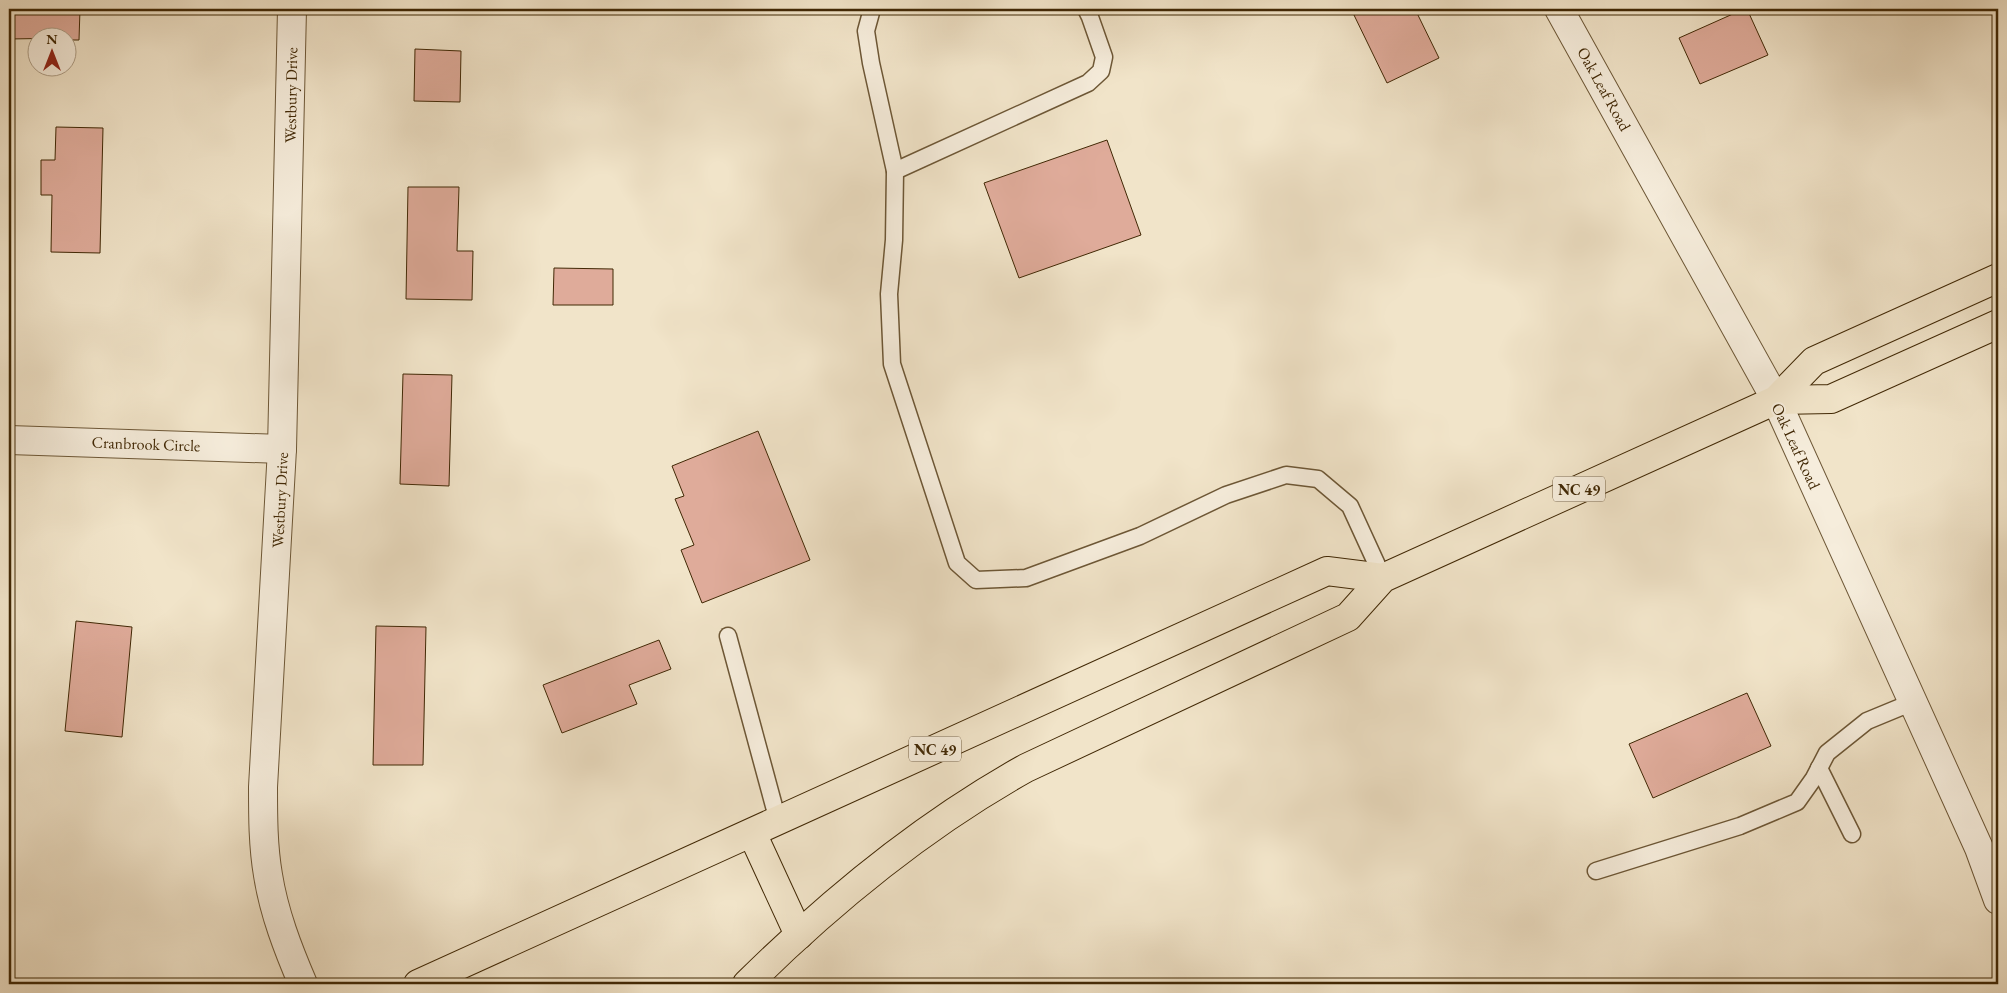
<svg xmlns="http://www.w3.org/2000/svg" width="2007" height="993" font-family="'EB Garamond',serif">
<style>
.building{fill:#dfab9a;stroke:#412805}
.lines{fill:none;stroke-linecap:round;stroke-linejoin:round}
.service-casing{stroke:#6d5736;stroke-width:19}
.minor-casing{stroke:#6d5736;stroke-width:30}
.tertiary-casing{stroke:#6d5736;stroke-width:30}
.primary-casing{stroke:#412805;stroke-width:30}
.service{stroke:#f6eddc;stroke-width:16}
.minor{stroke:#f6eddc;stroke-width:28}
.tertiary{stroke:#f6eddc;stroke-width:28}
.primary{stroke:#f1e4c9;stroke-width:28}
.labels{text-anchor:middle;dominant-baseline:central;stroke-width:4;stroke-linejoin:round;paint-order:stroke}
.shield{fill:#f6eddc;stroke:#776346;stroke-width:1}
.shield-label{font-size:15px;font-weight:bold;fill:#412805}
.street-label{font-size:16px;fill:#412805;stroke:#f6eddc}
</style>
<rect width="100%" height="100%" fill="#f1e4c9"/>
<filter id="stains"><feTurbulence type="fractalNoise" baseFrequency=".004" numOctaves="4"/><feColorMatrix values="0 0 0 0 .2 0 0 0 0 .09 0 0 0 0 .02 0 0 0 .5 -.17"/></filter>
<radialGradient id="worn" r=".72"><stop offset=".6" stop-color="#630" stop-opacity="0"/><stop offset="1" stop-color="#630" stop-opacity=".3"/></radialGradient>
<g class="building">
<polygon points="9,9 80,9 79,40 68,40 68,38 9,39"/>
<polygon points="1362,9 1415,9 1439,58 1387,83 1353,13"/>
<polygon points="1744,9 1747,9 1768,55 1700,84 1679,38"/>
<polygon points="415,49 461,51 460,102 414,101"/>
<polygon points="56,127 103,128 100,253 51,252 52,195 41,195 41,160 55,160"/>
<polygon points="1107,140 1141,235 1019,278 984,183"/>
<polygon points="408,187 459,187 457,251 473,251 472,300 406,299"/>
<polygon points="554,268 613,269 613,305 553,305"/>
<polygon points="403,374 452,375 449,486 400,484"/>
<polygon points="758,431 810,560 702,603 681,550 694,545 675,499 684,496 672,466"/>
<polygon points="76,621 132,627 122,737 65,731"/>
<polygon points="376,626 426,627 423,765 373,765"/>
<polygon points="659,640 671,669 629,685 637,704 562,733 543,685"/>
<polygon points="1747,693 1771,746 1653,798 1629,744"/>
</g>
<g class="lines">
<g class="service-casing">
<g id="service">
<polyline points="872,9 866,31 871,63 895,171 894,240 889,294 892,364 957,563 976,580 1026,578 1140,536 1226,495 1286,475 1318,479 1350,506 1383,578"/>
<polyline points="895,171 1088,83 1101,71 1104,57 1090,17 1086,9"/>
<polyline points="728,636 778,821"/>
<polyline points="1819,768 1852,834"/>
<polyline points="1596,871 1740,826 1797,802 1814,778 1827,753 1867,721 1913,702"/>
</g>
</g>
<g class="minor-casing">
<g id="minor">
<polyline points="1559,9 1776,400 1979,848 1998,900"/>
<polyline points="9,440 282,449"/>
</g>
</g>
<g class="tertiary-casing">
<path id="tertiary" d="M292,9L282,449L263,787C263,816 263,846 268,875C274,913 288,949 303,984"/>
</g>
<g class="primary-casing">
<g id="primary">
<polyline points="1776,400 1831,399 1998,324"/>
<polyline points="752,833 799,935"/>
<polyline points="418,984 1327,571 1383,578"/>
<path d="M747,984C832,900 922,826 1026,768L1348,617L1383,578L1776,400L1814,361L1998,278"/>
</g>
</g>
<use href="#service" class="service"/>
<use href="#minor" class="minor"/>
<use href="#tertiary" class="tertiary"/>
<use href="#primary" class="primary"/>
</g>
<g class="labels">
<g class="shield">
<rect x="1553" y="476.5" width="52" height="25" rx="4"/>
<rect x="909" y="736.5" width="52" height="25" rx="4"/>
</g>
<g class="shield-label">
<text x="1579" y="489">NC 49</text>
<text x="935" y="749">NC 49</text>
</g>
<g class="street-label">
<text transform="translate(1604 89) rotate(61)">Oak Leaf Road</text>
<text transform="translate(291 95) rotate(-89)">Westbury Drive</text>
<text transform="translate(146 444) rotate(2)">Cranbrook Circle</text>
<text transform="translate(1796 446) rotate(65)">Oak Leaf Road</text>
<text transform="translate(280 500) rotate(-87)">Westbury Drive</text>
</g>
</g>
<rect width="2007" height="993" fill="none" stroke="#f1e4c9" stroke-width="30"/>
<rect x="10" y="10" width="1987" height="973" fill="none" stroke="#412805" stroke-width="2.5"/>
<rect x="15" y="15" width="1977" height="963" fill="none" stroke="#412805"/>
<g transform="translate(52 52)"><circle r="24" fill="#f6eddc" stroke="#ae9e86"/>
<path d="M0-4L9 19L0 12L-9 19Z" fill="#8f2418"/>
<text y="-8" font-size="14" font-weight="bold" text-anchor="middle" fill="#412805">N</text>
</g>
<rect width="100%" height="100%" filter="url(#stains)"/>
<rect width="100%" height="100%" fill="url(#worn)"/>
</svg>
